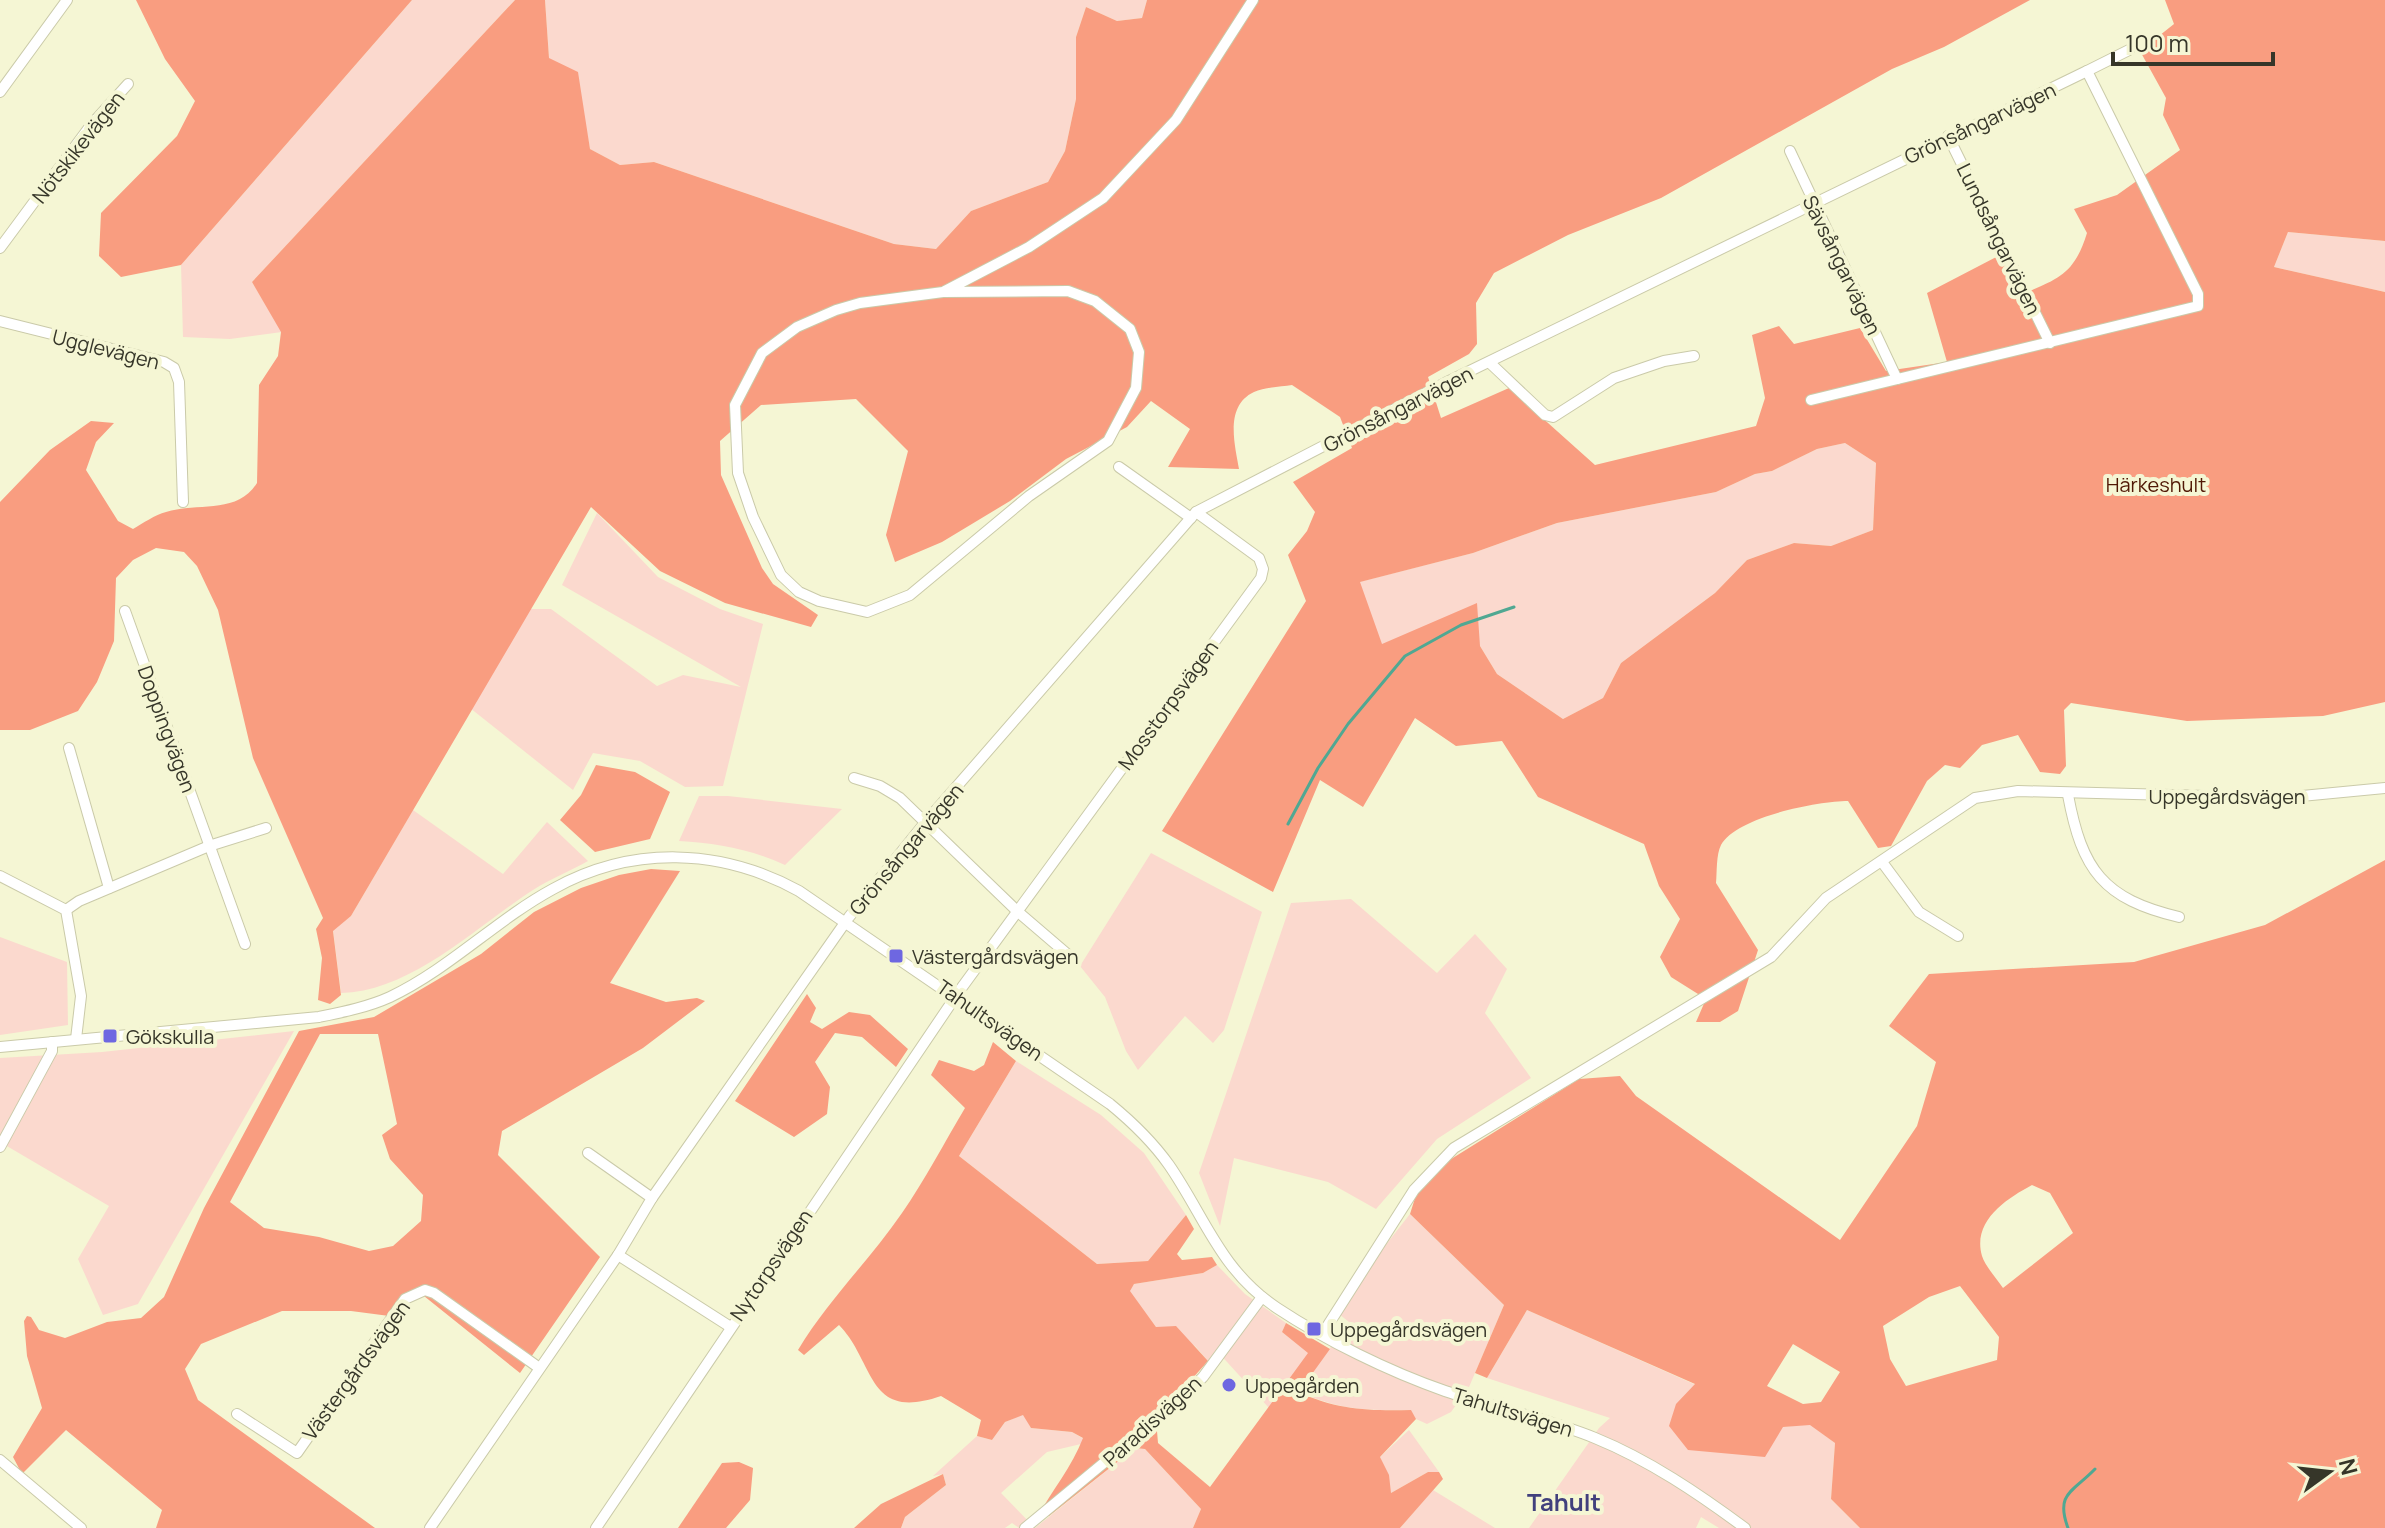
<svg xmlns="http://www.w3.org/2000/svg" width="2385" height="1528" font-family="Manrope,sans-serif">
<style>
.green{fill:#fbd9ce}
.forest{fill:#f99d80;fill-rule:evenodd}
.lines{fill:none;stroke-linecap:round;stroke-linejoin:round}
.stream{stroke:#50a892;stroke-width:3}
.minor-casing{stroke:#cacaa9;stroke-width:12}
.minor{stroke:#fff;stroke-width:10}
.poi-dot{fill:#6e67e1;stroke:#f5f6d4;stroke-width:3}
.labels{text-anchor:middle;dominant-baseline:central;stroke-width:8;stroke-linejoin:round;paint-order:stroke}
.street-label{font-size:20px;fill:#363629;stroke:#f5f6d4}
.park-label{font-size:20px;fill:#501805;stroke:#f5f6d4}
.poi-label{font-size:20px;fill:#363629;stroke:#f5f6d4;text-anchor:start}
.quarter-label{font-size:24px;font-weight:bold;fill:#41407d;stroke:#f5f6d4}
</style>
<rect width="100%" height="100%" fill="#f5f6d4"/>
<g class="green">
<polygon points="412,0 515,0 252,282 282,332 230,339 183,337 181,265"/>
<polygon points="545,0 1147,0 1142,18 1117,21 1086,7 1076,37 1076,99 1065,151 1048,182 971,211 936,249 894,244 654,162 620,165 590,149 583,112 549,58"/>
<polygon points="2288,232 2385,241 2385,292 2274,267"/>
<polygon points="1845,443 1876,463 1873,530 1831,546 1794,543 1747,560 1715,593 1621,663 1603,698 1563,719 1497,674 1480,646 1381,644 1359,582 1473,553 1557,523 1716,492 1755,474 1772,471 1817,449"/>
<polygon points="597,513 658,577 720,609 763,624 723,786 685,787 640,761 593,753 573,790 470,708 529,609 551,609 657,686 683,675 741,687 562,585"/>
<path d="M699,796H728L842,809L785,865C750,849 716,843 679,841Z"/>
<path d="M413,810L503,874L547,822L588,861C570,871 550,879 533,890C477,926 411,992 341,993L333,930L351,916Z"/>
<polygon points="1151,853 1262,912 1224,1030 1213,1043 1185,1016 1138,1070 1126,1051 1105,997 1080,966"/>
<polygon points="1351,899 1437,973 1475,934 1507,969 1485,1013 1531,1078 1437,1139 1376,1209 1328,1182 1234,1158 1220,1226 1199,1173 1291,903"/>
<polygon points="0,937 67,962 68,1025 0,1035"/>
<polygon points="294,1031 138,1304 103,1315 78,1259 109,1206 0,1142 0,1058 102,1052"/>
<polygon points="1016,1061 1101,1115 1144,1153 1186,1215 1148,1261 1097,1264 959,1156"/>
<path d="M1410,1214L1504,1305L1469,1387L1451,1412L1427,1424L1416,1419L1410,1410C1370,1411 1336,1410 1299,1391L1349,1322L1339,1314L1370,1265Z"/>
<polygon points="1217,1265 1245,1294 1286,1323 1282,1332 1309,1353 1269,1408 1217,1351 1208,1361 1195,1346 1156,1327 1129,1291 1134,1284 1203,1273"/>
<polygon points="1527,1310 1696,1385 1677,1404 1783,1427 1810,1424 1835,1443 1831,1499 1860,1528 1719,1528 1701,1517 1696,1528 1529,1528 1599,1428 1610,1418 1487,1378"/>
<polygon points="1024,1414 1031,1428 1072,1432 1084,1439 1081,1444 1047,1452 1001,1493 1035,1528 1135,1448 1145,1449 1201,1509 1193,1528 1019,1528 1012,1523 1005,1528 901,1528 905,1517 946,1485 943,1474 933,1476 977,1436 992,1440 1005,1422"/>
<polygon points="1409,1430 1439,1472 1428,1472 1391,1493 1380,1457"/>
<polygon points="1433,1490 1495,1528 1400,1528"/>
</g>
<g class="forest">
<polygon points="136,0 412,0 181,265 121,277 99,256 101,213 177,136 195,101 165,59"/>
<path d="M515,0H545L549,58L578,72L590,149L620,165L654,162L894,244L936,249L971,211L1048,182L1065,151L1076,99V37L1086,7L1117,21L1142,18L1147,0H2030L1944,47L1892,69L1661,198L1568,235L1494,273L1476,303L1477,344L1469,354L1428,377L1441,418L1509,388L1595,465L1756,426L1765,398L1752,335L1779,326L1794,344L1860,328L1886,371L1947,362L1927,293L2002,254L2020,295C2058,279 2074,275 2087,233L2074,209L2117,195L2180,150L2163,115L2166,98L2140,51L2174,24L2165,0H2385V241L2288,232L2274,267L2385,292V702L2323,716L2187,721L2071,703L2064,710L2066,766L2060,774L2040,772L2018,735L1982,745L1960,768L1945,765L1927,781L1891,846L1878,848L1848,801C1818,801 1736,817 1721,845C1716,855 1717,872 1716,883L1758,950L1738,1011L1720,1022H1696L1706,999L1671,977L1660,957L1680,919L1659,886L1644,844L1538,797L1502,741L1456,746L1415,718L1363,807L1320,780L1273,892L1162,831L1306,601L1288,555L1307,531L1315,512L1293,482L1352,448L1340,417L1292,385C1281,387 1264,387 1254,392C1224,406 1235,445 1239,469L1168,467L1190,429L1151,401L1127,427L1066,459L1010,501L942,542L895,562L886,535L908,451L856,399L761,405L720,441L721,475L762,568L773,584L818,615L811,627L725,603L660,571L591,507L351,916L333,931L341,995L330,1004L318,1000L322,958L316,929L323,918L253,758L218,610L197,566L184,552L156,548L133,560L116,578L114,641L97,682L78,711L30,730H0V502L50,450L91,421L114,423L96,442L86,470L118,521L133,529C143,523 155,515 166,512C198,502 237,515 257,483L259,385L278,356L281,332L252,282ZM1845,443L1876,463L1873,530L1831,546L1794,543L1747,560L1715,593L1621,663L1603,698L1563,719L1497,674L1480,646L1477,603L1382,644L1360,582L1473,553L1557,523L1716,492L1755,474L1772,471L1817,449Z"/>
<polygon points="596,765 635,772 670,792 650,839 595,852 560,820 581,795"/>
<path d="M2385,860V1528H1860L1831,1499L1835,1443L1810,1425L1783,1427L1765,1457L1688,1450L1669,1426L1676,1404L1695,1384L1527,1310L1487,1378L1475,1373L1504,1305L1410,1214L1416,1195L1448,1161L1579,1079L1620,1076L1636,1096L1840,1240L1917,1126L1936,1062L1889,1026L1929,974L2134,962L2265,925ZM2032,1185L2050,1193L2073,1233L2003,1288C1997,1279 1985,1266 1982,1256C1972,1221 2006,1199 2032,1185ZM1960,1286L1999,1337L1997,1360L1906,1386L1890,1359L1883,1326L1929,1297ZM1793,1344L1840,1372L1821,1402L1803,1404L1767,1386Z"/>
<path d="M651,869L680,871L610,983L666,1002L697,998L705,1001L643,1048L502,1131L498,1155L600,1257L520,1373L419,1292L397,1317L351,1311H282L201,1344L185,1369L198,1400L375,1528H156L162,1510L66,1430L22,1474L13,1457L42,1408L27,1356L24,1321L27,1316L31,1317L39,1330L65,1338L107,1322L141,1318L164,1297L204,1208L299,1031L374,1017L481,954L534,912L581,888L619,875ZM320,1034H378L397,1124L382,1135L390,1159L423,1195L421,1221L393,1246L369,1251L319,1237L264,1228L230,1202Z"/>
<polygon points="807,994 816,1008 810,1022 822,1029 849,1012 870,1015 908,1049 896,1067 862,1037 835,1033 815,1062 830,1087 827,1114 794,1137 735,1101"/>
<path d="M993,1042L1016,1061L959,1156L1097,1264L1148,1261L1186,1215L1194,1229L1177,1254L1182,1260L1212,1257L1217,1265L1203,1273L1134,1284L1130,1291L1156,1327L1176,1326L1208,1361L1156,1419L1158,1443L1210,1487L1308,1353L1282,1332L1286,1323L1330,1349L1299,1392C1336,1410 1370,1411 1411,1410L1416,1419L1380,1457L1389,1475L1391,1493L1428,1472H1439L1443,1479L1400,1528H1193L1201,1509L1145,1449L1135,1448L1049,1516L1037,1518C1052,1490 1072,1467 1083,1438L1072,1432L1031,1428L1023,1415L1005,1422L992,1440L977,1436L981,1420L941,1396C866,1422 876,1363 839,1325L804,1355L798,1350C828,1300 869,1261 902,1213C925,1180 944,1143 965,1108L931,1075L939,1060L974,1071L984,1065Z"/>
<polygon points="739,1462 753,1468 750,1500 726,1528 678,1528 722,1463"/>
<polygon points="943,1474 946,1485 905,1517 901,1528 854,1528 881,1504"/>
</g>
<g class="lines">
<g class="stream">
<polyline points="1288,824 1318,768 1348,724 1405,656 1461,625 1514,607"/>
<path d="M2068,1528C2055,1493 2073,1492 2095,1469"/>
</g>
<g class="minor-casing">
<g id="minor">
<polyline points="2087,71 2129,50"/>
<polyline points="0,92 67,0"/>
<polyline points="1948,136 2050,343"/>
<polyline points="1790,151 1897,379"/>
<polyline points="0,248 91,125 128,84"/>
<polyline points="943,292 1068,291 1095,301 1130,329 1139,352 1136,388 1108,441 1029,496 910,595 867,612 819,601 799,592 781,575 753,517 738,473 735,405 762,353 797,327 836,310 860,303 943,292 1029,247 1103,198 1176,120 1253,0"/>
<polyline points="0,321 164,362 174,368 179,382 183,502"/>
<polyline points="1490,363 1545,415 1553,417 1614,378 1664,361 1694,356"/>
<polyline points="1119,467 1191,518"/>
<polyline points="125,611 245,944"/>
<polyline points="69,748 109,888"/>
<polyline points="854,778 880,786 900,798 1017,911 1073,959"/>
<path d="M2068,795C2082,870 2103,899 2179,917"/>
<polyline points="1882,862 1919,912 1958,936"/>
<polyline points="0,876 66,910 81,996 76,1039"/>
<polyline points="66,910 79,901 209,846 266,828"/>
<path d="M0,1047L319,1017C343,1012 368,1007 390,997C449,969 496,920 553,889C632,845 721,848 799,891L1110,1104C1132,1122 1152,1141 1169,1165C1205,1217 1220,1270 1277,1308C1327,1341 1388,1371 1445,1391C1494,1408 1546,1418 1595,1438C1649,1460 1699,1494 1745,1528"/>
<polyline points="0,1147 52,1051 52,1042"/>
<polyline points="588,1153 652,1198"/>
<polyline points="618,1255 729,1326"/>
<polyline points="1323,1333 1414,1190 1454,1148 1771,957 1826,898 1975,798 2018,791 2281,798 2385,788"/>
<polyline points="237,1414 297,1453 405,1299 425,1290 434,1293 538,1367"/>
<polyline points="0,1460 81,1528"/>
<polyline points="430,1528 618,1255 652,1198 849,917 924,824 1196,512 1445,383 2087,71 2198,294 2198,306 1811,400"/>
<polyline points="596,1528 960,990 1261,578 1263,569 1259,558 1196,512"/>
<polyline points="1025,1528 1181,1399 1203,1377 1262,1297"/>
</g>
</g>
<use href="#minor" class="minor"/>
</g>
<g class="poi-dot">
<rect x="888" y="948" width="16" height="16" rx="4"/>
<rect x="102" y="1028" width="16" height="16" rx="4"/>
<rect x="1306" y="1321" width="16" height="16" rx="4"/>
<circle cx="1229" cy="1385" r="8"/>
</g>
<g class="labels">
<g class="street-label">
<text transform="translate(1980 123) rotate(-25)">Grönsångarvägen</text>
<text transform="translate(78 147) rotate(-52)">Nötskikevägen</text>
<text transform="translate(1999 239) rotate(64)">Lundsångarvägen</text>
<text transform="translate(1842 265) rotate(64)">Sävsångarvägen</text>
<text transform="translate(106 349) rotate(14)">Ugglevägen</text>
<text transform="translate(1398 409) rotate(-27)">Grönsångarvägen</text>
<text transform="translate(1168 705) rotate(-54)">Mosstorpsvägen</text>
<text transform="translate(167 729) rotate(70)">Doppingvägen</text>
<text x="2227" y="796">Uppegårdsvägen</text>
<text transform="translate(906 849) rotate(-50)">Grönsångarvägen</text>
<text transform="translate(990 1020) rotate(35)">Tahultsvägen</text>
<text transform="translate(771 1265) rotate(-56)">Nytorpsvägen</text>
<text transform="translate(356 1370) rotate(-54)">Västergårdsvägen</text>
<text transform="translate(1513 1412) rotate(17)">Tahultsvägen</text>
<text transform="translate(1152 1421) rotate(-42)">Paradisvägen</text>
</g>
<g class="park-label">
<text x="2156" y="484">Härkeshult</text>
</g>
<g class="poi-label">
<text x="912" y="956">Västergårdsvägen</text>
<text x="126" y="1036">Gökskulla</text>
<text x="1330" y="1329">Uppegårdsvägen</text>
<text x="1245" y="1385">Uppegården</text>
</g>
<g class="quarter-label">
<text x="1564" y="1501">Tahult</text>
</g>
</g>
<g transform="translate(2329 1472) rotate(75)" stroke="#f5f6d4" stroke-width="6" paint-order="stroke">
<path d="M0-6L14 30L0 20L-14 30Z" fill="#363629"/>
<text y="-12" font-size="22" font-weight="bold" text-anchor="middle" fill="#363629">N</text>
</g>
<path d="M2113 52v12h160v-12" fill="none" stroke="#363629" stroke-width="4"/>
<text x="2125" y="52" font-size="24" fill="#363629" stroke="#f5f6d4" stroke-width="6" paint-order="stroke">100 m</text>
</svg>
